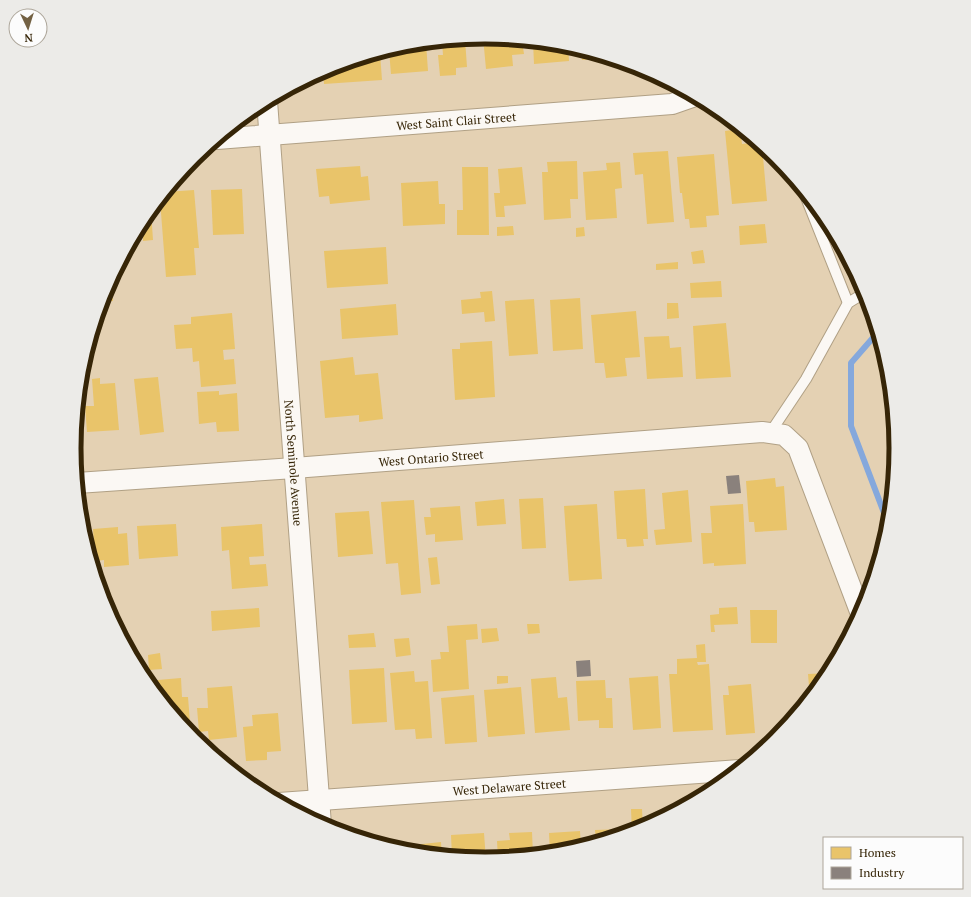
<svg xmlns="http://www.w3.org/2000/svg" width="971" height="897" font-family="'PT Serif',serif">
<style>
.homes{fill:#e9c46a}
.industry{fill:#8a817c}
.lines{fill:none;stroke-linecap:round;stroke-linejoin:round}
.stream{stroke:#85a8dc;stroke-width:6}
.service-casing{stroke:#b0a085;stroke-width:12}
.minor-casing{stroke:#b0a085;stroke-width:22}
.service{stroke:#fbf8f4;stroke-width:10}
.minor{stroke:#fbf8f4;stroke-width:20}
.labels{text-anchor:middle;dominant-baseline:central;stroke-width:4;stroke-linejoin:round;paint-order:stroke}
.street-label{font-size:12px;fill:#362507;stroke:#fcfcfc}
.rim{fill:none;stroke:#362507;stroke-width:5}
</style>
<rect width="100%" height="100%" fill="#e4d1b3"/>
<g class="homes">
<polygon points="483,37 522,41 524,54 512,55 513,66 486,69"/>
<polygon points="465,39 467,67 456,68 456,75 440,76 438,55 443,55 442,41"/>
<polygon points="533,42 568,46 569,61 534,64"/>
<polygon points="426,43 428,71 391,74 389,50 405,45"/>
<polygon points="581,49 608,58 582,60"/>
<polygon points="380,53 382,80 324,84 323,71"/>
<polygon points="740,129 742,144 758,142 762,146 767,201 732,204 725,131"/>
<polygon points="668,151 674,222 647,224 643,174 635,175 633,153"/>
<polygon points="714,154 719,215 706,216 707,227 690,228 689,219 685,219 682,193 680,193 677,157"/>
<polygon points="577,161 578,199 570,199 571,218 544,220 542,172 548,172 547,162"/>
<polygon points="620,162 622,188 615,189 617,218 586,220 583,172 607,170 606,163"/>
<polygon points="360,166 361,177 368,176 370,200 330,204 329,196 319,197 316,169"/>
<polygon points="462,167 488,167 489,235 457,235 457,210 463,210"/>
<polygon points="522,167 526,204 504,206 505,217 496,217 494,193 500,193 498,169"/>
<polygon points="438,181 439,204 445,204 445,224 403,226 401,183"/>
<polygon points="242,189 244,234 213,235 211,190"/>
<polygon points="194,190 199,248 194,248 196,275 166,277 160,200 166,192"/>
<polygon points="151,211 153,240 143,241 143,234 136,234 143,220"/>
<polygon points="765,224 767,243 740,245 739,226"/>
<polygon points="513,226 514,235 497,236 497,227"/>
<polygon points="584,227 585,236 576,237 576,228"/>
<polygon points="386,247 388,284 327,288 324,251"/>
<polygon points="703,250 705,263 693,264 691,252"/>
<polygon points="678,262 678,269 656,270 656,264"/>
<polygon points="111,280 113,301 102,302 105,291"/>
<polygon points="721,281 722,297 691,298 690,283"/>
<polygon points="492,291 495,321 485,322 484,312 462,314 461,300 481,298 480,292"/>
<polygon points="580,298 583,349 553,351 550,300"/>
<polygon points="534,299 538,354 509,356 505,301"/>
<polygon points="667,303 678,303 679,318 667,319"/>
<polygon points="396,304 398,335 342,339 340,309"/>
<polygon points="636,311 640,357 625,358 627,376 606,378 604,363 595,363 591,315"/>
<polygon points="232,313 235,349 223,350 224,360 234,359 236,384 201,387 199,361 193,362 192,348 176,349 174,325 191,324 191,317"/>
<polygon points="726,323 731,377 696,379 693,326"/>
<polygon points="669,336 670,348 681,347 683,377 647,379 644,337"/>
<polygon points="492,341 495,397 455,400 452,349 460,349 460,343"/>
<polygon points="353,357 355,375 378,373 383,419 359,422 359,415 325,418 320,361"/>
<polygon points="158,377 164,432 140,435 134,379"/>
<polygon points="100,378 100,384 115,383 119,430 87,432 85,406 94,406 92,379"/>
<polygon points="219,391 219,395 237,393 239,431 217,432 216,422 199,424 197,392"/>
<polygon points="775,478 776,487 784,486 787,530 755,532 754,522 749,522 746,481"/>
<polygon points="645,489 648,539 643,539 644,546 627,547 626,539 617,539 614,491"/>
<polygon points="688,490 692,542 656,545 654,530 665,529 662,493"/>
<polygon points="543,498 546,548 522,549 519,499"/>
<polygon points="504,499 506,524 477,526 475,502"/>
<polygon points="414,500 421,593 401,595 398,563 386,564 381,502"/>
<polygon points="597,504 602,579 569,581 564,506"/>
<polygon points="743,504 746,564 714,566 714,563 703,564 701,533 712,533 710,506"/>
<polygon points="460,506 463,540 435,542 435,534 426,535 424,517 431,517 430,508"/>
<polygon points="369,511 373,554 338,557 335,513"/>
<polygon points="176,524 178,556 139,559 137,526"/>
<polygon points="262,524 264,556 249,557 250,565 266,564 268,586 232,589 229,550 222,551 221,527"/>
<polygon points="118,527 118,534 127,533 129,565 104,567 104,560 95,561 93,529"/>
<polygon points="437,557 440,584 431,585 428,558"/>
<polygon points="737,607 738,624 714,625 715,632 711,632 710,615 719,614 719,608"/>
<polygon points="259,608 260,627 212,631 211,611"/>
<polygon points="750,610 777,610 777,643 751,643"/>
<polygon points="477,624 478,639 466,640 469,689 433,692 431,660 441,659 440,652 449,652 447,626"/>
<polygon points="527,624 539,624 540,633 528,634"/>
<polygon points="497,628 499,641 482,643 481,629"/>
<polygon points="374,633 376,647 349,648 348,635"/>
<polygon points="409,638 411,655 396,657 394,639"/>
<polygon points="705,644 706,662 697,662 698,665 709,664 713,730 673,732 669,674 677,674 677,659 697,658 696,645"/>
<polygon points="160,653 162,669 149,670 148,655"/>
<polygon points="384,668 387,722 352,724 349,670"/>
<polygon points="414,671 415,682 428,681 432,738 416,739 415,729 395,730 390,673"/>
<polygon points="830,673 828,677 810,699 808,674"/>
<polygon points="497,676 508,676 508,683 497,684"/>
<polygon points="658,676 661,728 633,730 629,678"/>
<polygon points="556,677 558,698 567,697 570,730 535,733 531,679"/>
<polygon points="181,678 182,697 188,697 191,735 146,681"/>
<polygon points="605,680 606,698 612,698 613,728 599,728 599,720 578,721 576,681"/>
<polygon points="751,684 755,733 726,735 723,695 729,695 728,686"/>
<polygon points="232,686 237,737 209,740 208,731 199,732 197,708 208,708 207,688"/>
<polygon points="521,687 525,734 488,737 484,690"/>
<polygon points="474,695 477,742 445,744 441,698"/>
<polygon points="278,713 281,751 267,752 267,760 246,761 243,727 253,726 252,715"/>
<polygon points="631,809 642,809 643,829 632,832"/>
<polygon points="624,829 624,834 596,843 595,830"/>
<polygon points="580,831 581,847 566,852 550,854 549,833"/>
<polygon points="532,832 533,855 498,859 497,841 510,840 509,833"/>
<polygon points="484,833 486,860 452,857 451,835"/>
<polygon points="384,839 385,845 396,844 397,849 368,841"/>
<polygon points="441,842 442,856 405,852 404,846"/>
</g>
<g class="industry">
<polygon points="739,475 741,493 728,494 726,476"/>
<polygon points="590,660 591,676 577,677 576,661"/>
</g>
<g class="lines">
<polyline class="stream" points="878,332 851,363 851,426 889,526"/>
<g class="service-casing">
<g id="service">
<polyline points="803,190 848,303"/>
<polyline points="770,433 806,379 848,303 866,292"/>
</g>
</g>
<g class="minor-casing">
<g id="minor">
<path id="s1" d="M267,101L321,825"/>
<path id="s2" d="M217,139L672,104L695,96"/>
<path id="s3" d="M77,483L294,468L762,432L784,435L798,448L861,614"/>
<path id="s4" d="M279,803L740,770"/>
</g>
</g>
<use href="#service" class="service"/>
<use href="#minor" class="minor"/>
</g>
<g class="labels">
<g class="street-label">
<text stroke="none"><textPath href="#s2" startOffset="240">West Saint Clair Street</textPath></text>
<text stroke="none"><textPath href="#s3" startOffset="355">West Ontario Street</textPath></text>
<text stroke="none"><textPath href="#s1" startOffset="363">North Seminole Avenue</textPath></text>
<text stroke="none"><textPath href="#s4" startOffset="231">West Delaware Street</textPath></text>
</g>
</g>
<path d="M0 0H971V897H0ZM81 448a404 404 0 1 1 808 0a404 404 0 1 1-808 0Z" fill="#ecebe8" fill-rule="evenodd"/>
<path class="rim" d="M81 448a404 404 0 1 1 808 0a404 404 0 1 1-808 0Z"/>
<rect x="823" y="837" width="140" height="52" fill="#fcfcfc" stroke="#ada69a"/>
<rect x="831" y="847" width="20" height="12" fill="#e9c46a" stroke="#ada69a"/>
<text x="859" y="857" font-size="12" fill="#362507">Homes</text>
<rect x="831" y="867" width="20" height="12" fill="#8a817c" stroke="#ada69a"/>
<text x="859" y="877" font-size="12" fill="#362507">Industry</text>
<g transform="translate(28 28) rotate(176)"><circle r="19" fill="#fcfcfc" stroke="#ada69a"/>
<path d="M0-3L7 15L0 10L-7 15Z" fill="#736143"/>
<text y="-6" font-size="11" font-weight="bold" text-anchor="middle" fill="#362507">N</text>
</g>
</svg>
